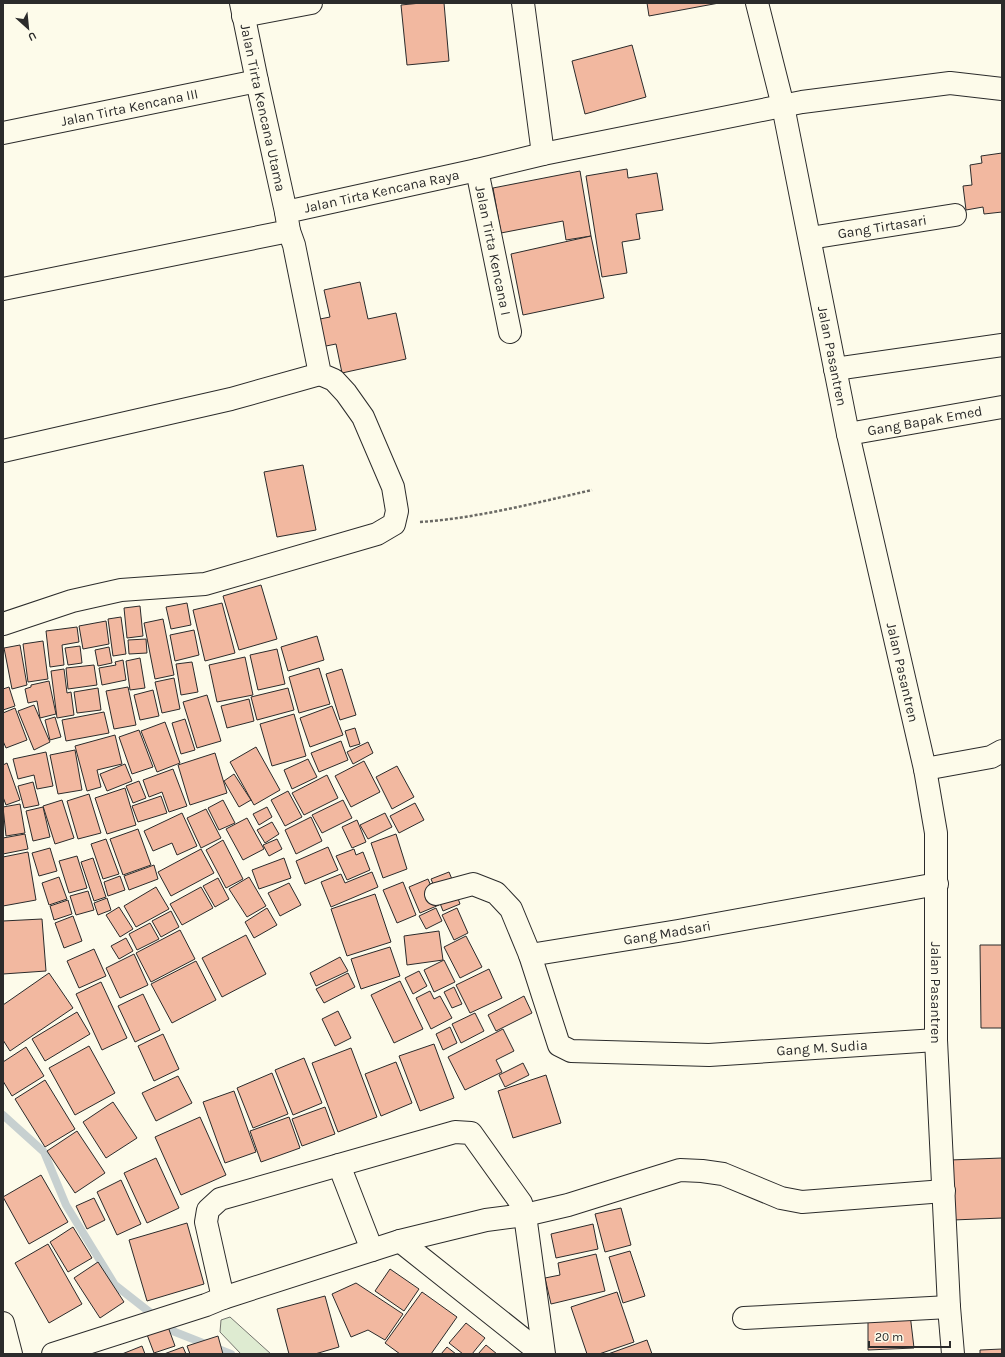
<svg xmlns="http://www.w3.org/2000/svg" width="1005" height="1357" font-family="Karla,sans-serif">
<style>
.green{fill:#deebd1;stroke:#74746e}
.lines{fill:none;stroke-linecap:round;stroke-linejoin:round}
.stream{stroke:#c7d0d0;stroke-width:8}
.building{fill:#f2b8a0;stroke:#2b2b2b}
.minor-casing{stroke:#2b2b2b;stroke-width:24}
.major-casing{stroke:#2b2b2b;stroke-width:24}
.path{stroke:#6a6964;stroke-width:2.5;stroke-dasharray:3 2;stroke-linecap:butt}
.minor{stroke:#fdfbea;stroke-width:22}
.major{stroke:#fdfbea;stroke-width:22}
.labels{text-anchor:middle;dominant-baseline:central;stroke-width:3;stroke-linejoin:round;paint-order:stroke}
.street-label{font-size:14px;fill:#2b2b2b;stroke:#fdfbea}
</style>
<rect width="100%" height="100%" fill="#fdfbea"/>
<polygon class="green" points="230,1317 271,1354 241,1354 220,1332 221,1320"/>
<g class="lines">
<polyline class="stream" points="3,1115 44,1152 66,1205 115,1285 175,1332 231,1354"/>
</g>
<g class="building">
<polygon points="421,3 444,3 449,61 407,65 401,5"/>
<polygon points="647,3 719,3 649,16"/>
<polygon points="632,45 646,97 585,114 572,61"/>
<polygon points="1002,153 1002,212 984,214 983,207 966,210 963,186 972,185 970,165 982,163 981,156"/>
<polygon points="627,169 628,178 657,173 663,210 636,214 640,239 622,242 627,273 602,277 586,176"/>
<polygon points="580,171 591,236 566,240 563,221 501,233 493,188"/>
<polygon points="591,236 604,298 523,315 511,254"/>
<polygon points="360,282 368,319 396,313 406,359 342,373 336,344 321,347 315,320 330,317 324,290"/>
<polygon points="303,465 316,530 277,537 264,472"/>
<polygon points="261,585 277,639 239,650 223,596"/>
<polygon points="187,603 191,625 171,629 166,607"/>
<polygon points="222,603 235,653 205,661 193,610"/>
<polygon points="140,606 143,636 127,638 124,608"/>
<polygon points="121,617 126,654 113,656 108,619"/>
<polygon points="163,619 174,675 155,679 144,623"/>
<polygon points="106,621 109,644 83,649 79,626"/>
<polygon points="77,627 79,642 62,645 64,665 50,667 46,631"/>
<polygon points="194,630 199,655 175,661 170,635"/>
<polygon points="317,636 324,660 288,671 281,647"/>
<polygon points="146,639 147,653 129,654 128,640"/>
<polygon points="43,641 48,679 28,682 23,644"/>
<polygon points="20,645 27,685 12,689 4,648"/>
<polygon points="80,646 82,663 68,665 65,648"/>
<polygon points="109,647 112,663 98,666 95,650"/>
<polygon points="277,649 285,684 258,690 250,655"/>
<polygon points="245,657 253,695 217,702 209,665"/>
<polygon points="140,658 145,688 130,690 126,661"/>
<polygon points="123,660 126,680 102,685 99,668 116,665 115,662"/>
<polygon points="192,662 198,692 181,695 176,664"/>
<polygon points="94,665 97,685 68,689 66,668"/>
<polygon points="319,668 330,704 299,713 289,677"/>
<polygon points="64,669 67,693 71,692 74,715 57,718 51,671"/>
<polygon points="342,669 356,715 340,720 326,674"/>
<polygon points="174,678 180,709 162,713 155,682"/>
<polygon points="49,681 56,714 40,718 37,701 28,703 25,689 31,687 31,685"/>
<polygon points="9,687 15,706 3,710 3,689"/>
<polygon points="128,687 136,725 114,729 106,691"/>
<polygon points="98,688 101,710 77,713 74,692"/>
<polygon points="288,688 294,710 257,720 251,697"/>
<polygon points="153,690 159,716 140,720 134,695"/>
<polygon points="207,695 221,741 197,748 183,702"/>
<polygon points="249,699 254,721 227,728 221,706"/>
<polygon points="34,705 50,742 34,750 18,711"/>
<polygon points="332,706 343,735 310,747 300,718"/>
<polygon points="15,708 27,740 6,748 3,741 3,713"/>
<polygon points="104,712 109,733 66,741 62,720"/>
<polygon points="294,714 306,756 272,766 260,724"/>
<polygon points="55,717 61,737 50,740 45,720"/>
<polygon points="185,719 195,750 181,754 172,723"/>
<polygon points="165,722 180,763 157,772 141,731"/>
<polygon points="355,728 360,744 350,747 345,731"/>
<polygon points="139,730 153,767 132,774 119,737"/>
<polygon points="115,735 122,764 97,770 101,787 87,791 75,746"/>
<polygon points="341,741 348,760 319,772 311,753"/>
<polygon points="368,742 373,753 353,764 347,752"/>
<polygon points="256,747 280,790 254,805 230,762"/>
<polygon points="75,750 82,790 58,794 50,755"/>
<polygon points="46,752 53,786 37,789 34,775 18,779 13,759"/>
<polygon points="215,753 227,793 190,805 178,765"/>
<polygon points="308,759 317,777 292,789 284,770"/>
<polygon points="364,761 380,792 351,807 335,776"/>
<polygon points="7,763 20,800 6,805 3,797 3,765"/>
<polygon points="125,764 132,781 107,791 100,774"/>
<polygon points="397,766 414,797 392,809 376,777"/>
<polygon points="173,769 187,806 169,812 162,792 149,797 143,780"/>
<polygon points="234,774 251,800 239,807 224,781"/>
<polygon points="327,775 338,798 304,815 292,793"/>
<polygon points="139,781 146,798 133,803 126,786"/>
<polygon points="33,782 39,805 24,808 18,786"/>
<polygon points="125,788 136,825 107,834 95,798"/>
<polygon points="288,791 302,817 285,826 271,800"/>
<polygon points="89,794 101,833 78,839 67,801"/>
<polygon points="161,796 167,813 138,822 132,806"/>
<polygon points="62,800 74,838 55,844 43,806"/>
<polygon points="223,800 235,823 219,830 208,808"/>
<polygon points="343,800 352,818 322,833 312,815"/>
<polygon points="415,803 424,820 399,833 390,816"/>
<polygon points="20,804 25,833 6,836 3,807"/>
<polygon points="43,807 50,837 33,841 26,811"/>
<polygon points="267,807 272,817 259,825 253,814"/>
<polygon points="206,809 221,838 201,848 187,818"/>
<polygon points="182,813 197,846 177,855 172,843 153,851 144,831"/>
<polygon points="385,813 392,827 368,839 360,825"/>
<polygon points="311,817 322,841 296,854 285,830"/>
<polygon points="247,818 264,849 243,860 226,829"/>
<polygon points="357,820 366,842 352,848 342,827"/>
<polygon points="272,822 279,834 265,843 257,830"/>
<polygon points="138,829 151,865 123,875 110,839"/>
<polygon points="25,834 28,849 3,854 3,838"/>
<polygon points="396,834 407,869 383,878 371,843"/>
<polygon points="106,839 119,874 103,879 91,844"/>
<polygon points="277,839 282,849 269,856 263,845"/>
<polygon points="223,840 243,879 226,888 206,850"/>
<polygon points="328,847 338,870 305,884 296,861"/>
<polygon points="50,848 57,871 39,876 32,853"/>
<polygon points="201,849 214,873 171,896 158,872"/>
<polygon points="354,849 356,855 363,852 370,870 347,880 336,856"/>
<polygon points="28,852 36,900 3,906 3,857"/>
<polygon points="77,856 87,888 69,893 59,861"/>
<polygon points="93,858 106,897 94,901 81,862"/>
<polygon points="284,858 291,878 259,889 252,870"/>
<polygon points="154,865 158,879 129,890 124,876"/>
<polygon points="372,872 378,887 331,907 321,882 341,874 345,883"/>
<polygon points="449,872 454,884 436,891 431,879"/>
<polygon points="120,876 125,890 108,896 104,882"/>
<polygon points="59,877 67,899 49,905 42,883"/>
<polygon points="249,877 266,906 247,917 229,889"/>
<polygon points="218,878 229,899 215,907 203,886"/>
<polygon points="428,879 439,905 420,913 409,887"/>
<polygon points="403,882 416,915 397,923 383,890"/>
<polygon points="289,883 301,905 280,916 268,893"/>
<polygon points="156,887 169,909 136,927 124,906"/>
<polygon points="201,887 213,908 182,925 170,904"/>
<polygon points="455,890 460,904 443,911 438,898"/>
<polygon points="88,891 94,910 76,915 70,896"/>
<polygon points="375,894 391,942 347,956 331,909"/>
<polygon points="107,898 111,910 98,915 94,903"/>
<polygon points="68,900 72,914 54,920 50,906"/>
<polygon points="119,907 133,929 120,937 106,915"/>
<polygon points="267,908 277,925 254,938 245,922"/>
<polygon points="436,908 442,921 426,929 419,916"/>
<polygon points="457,908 468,933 454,940 442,915"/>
<polygon points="171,911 179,927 161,937 152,921"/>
<polygon points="73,916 82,941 64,948 55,923"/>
<polygon points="42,919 46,971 3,974 3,921"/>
<polygon points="150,923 159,939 137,950 129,934"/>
<polygon points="180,930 195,959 151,982 136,953"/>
<polygon points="439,931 443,960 407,965 404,936"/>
<polygon points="246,935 266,974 222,997 202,958"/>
<polygon points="466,936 482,967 460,978 444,947"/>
<polygon points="126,938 133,951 119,959 111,946"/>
<polygon points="980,945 1002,945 1002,1028 981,1028"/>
<polygon points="390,947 400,976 361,989 351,959"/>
<polygon points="94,949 106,976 79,988 67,961"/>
<polygon points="134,954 148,985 120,998 106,968"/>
<polygon points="340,957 348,971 316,986 310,973"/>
<polygon points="444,960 455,982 434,992 424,970"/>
<polygon points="196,961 216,1000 172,1023 151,984"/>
<polygon points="489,969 502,998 470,1013 456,985"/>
<polygon points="419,971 427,986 413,994 405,978"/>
<polygon points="49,973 73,1008 10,1051 3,1040 3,1005"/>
<polygon points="348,973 355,987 324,1003 316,989"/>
<polygon points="400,981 423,1029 394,1043 371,995"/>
<polygon points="101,982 127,1038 102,1050 76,994"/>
<polygon points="454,987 462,1004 452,1008 444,992"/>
<polygon points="430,991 434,999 440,996 452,1018 431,1029 416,998"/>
<polygon points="143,994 160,1030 135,1042 118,1006"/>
<polygon points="524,996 532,1013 496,1031 488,1015"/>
<polygon points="338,1011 351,1038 335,1046 322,1019"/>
<polygon points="77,1012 90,1034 45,1061 32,1039"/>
<polygon points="475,1013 484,1031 461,1043 452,1024"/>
<polygon points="450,1027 457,1043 443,1050 436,1034"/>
<polygon points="503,1029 514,1051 496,1060 502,1072 465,1090 448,1057"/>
<polygon points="163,1034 179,1069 154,1081 138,1046"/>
<polygon points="434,1044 454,1098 420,1111 399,1056"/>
<polygon points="89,1046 115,1093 75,1115 49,1068"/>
<polygon points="26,1047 44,1076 12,1096 3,1081 3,1062"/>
<polygon points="351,1048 377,1117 338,1132 312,1063"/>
<polygon points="304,1058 322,1103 293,1115 275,1070"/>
<polygon points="396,1062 412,1103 381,1116 365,1074"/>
<polygon points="523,1063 529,1075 505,1087 499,1075"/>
<polygon points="272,1073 288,1114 253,1128 237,1088"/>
<polygon points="546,1075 561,1123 513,1138 498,1091"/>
<polygon points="178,1076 192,1103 156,1121 142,1093"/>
<polygon points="45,1080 75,1129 45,1147 15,1099"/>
<polygon points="234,1091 256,1152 225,1163 203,1102"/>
<polygon points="113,1102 137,1138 106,1158 83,1122"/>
<polygon points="325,1107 335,1134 302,1146 292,1119"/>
<polygon points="200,1117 226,1175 181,1195 155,1137"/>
<polygon points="289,1117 300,1148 261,1162 250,1131"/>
<polygon points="77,1131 105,1173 75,1193 47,1151"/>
<polygon points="156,1158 179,1208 147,1223 124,1173"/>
<polygon points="1002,1158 1002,1218 953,1220 950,1160"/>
<polygon points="41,1175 68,1222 29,1244 3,1197"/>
<polygon points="121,1180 141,1224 117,1235 97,1192"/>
<polygon points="94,1198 105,1220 87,1229 76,1206"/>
<polygon points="621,1208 631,1245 605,1252 595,1214"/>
<polygon points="187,1223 204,1284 147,1301 129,1240"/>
<polygon points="593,1224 598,1249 556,1258 551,1234"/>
<polygon points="73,1227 92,1258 68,1272 50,1242"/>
<polygon points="48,1244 82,1304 49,1323 15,1263"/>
<polygon points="630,1251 645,1296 623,1303 609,1257"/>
<polygon points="596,1254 605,1291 551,1304 545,1278 560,1275 558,1263"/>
<polygon points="98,1262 124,1302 100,1318 74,1278"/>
<polygon points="390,1269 419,1289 404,1311 375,1291"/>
<polygon points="356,1283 403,1314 385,1340 368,1330 351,1337 332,1294"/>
<polygon points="422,1292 457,1317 431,1354 400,1354 385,1343"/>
<polygon points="617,1292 634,1342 599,1354 587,1354 571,1307"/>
<polygon points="325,1296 339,1347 315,1354 289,1354 277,1309"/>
<polygon points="910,1314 914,1348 868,1350 868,1316"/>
<polygon points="466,1323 485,1338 472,1354 463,1354 449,1343"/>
<polygon points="167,1324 175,1346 154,1353 146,1332"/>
<polygon points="218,1336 223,1354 190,1354 187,1346"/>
<polygon points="647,1340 652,1354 608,1354"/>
<polygon points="486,1345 497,1354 478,1354"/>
<polygon points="142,1346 145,1354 122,1354"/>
<polygon points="183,1347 186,1354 164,1354"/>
<polygon points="447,1347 456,1354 441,1354"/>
<polygon points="1002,1349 1002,1354 980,1354 980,1350"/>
</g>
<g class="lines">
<g class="minor-casing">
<g id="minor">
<path id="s1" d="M241,3L257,81L286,212"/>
<polyline points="523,3 543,154"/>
<polyline points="243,16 311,3"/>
<path id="s2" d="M3,133L257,81"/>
<path id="s3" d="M477,170L510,332"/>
<path id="s4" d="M810,238L955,215"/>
<path id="s5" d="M3,289L289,231L286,212L477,170L543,154L802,102L950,83L1002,89"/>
<polyline points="835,369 1002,345"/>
<path id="s6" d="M848,434L1002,407"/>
<polyline points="3,451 231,399 320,374"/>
<polyline points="3,624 72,601 121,590 205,584 377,534 394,524 397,511 393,487 363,417 346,393 334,380 320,374 294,245 289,231"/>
<polyline points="925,769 991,757 1002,751"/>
<path id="s7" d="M436,894L473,884L496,893L511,909L530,955L559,1045L571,1051L709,1055L936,1040"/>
<path id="s8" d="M530,955L678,931L937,884"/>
<polyline points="339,1165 372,1250"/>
<polyline points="400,1241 542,1354"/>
<polyline points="223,1298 206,1222 208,1210 220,1199 455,1132 471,1133 521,1203 525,1215 544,1354"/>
<polyline points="744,1318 949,1307"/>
<polyline points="3,1323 11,1354"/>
<polyline points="53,1354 206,1305 223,1298 400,1241 486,1220 525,1215 568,1205 680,1170 702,1171 723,1174 781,1198 802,1202 944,1191"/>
</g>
</g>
<g class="major-casing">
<g id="major">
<path id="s9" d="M757,3L783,106L848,434L925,769L936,833V1040L949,1307L953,1354"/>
</g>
</g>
<path class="path" d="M420,522C478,518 535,503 592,490"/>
<use href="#minor" class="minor"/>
<use href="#major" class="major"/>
</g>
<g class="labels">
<g class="street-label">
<text stroke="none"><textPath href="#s2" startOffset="129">Jalan Tirta Kencana III</textPath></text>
<text stroke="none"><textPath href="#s1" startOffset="107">Jalan Tirta Kencana Utama</textPath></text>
<text stroke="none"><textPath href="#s5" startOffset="409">Jalan Tirta Kencana Raya</textPath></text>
<text stroke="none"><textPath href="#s4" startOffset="73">Gang Tirtasari</textPath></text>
<text stroke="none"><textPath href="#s3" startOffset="82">Jalan Tirta Kencana I</textPath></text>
<text stroke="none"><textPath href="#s9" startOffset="361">Jalan Pasantren</textPath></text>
<text stroke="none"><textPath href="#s6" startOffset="78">Gang Bapak Emed</textPath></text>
<text stroke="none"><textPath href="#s9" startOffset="685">Jalan Pasantren</textPath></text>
<text stroke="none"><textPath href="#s8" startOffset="139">Gang Madsari</textPath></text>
<text stroke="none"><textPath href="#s9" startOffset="1009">Jalan Pasantren</textPath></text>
<text stroke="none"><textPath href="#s7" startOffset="494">Gang M. Sudia</textPath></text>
</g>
</g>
<rect width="1005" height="1357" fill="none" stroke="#2b2b2b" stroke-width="8"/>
<g transform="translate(28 28) rotate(153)" stroke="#fdfbea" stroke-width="3" paint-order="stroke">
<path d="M0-3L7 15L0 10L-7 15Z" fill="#2b2b2b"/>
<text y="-6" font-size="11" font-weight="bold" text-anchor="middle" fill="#2b2b2b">U</text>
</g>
<path d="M869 1341v6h81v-6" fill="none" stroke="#2b2b2b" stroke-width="2"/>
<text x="875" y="1341" font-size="12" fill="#2b2b2b" stroke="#fdfbea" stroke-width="3" paint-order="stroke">20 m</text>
</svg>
